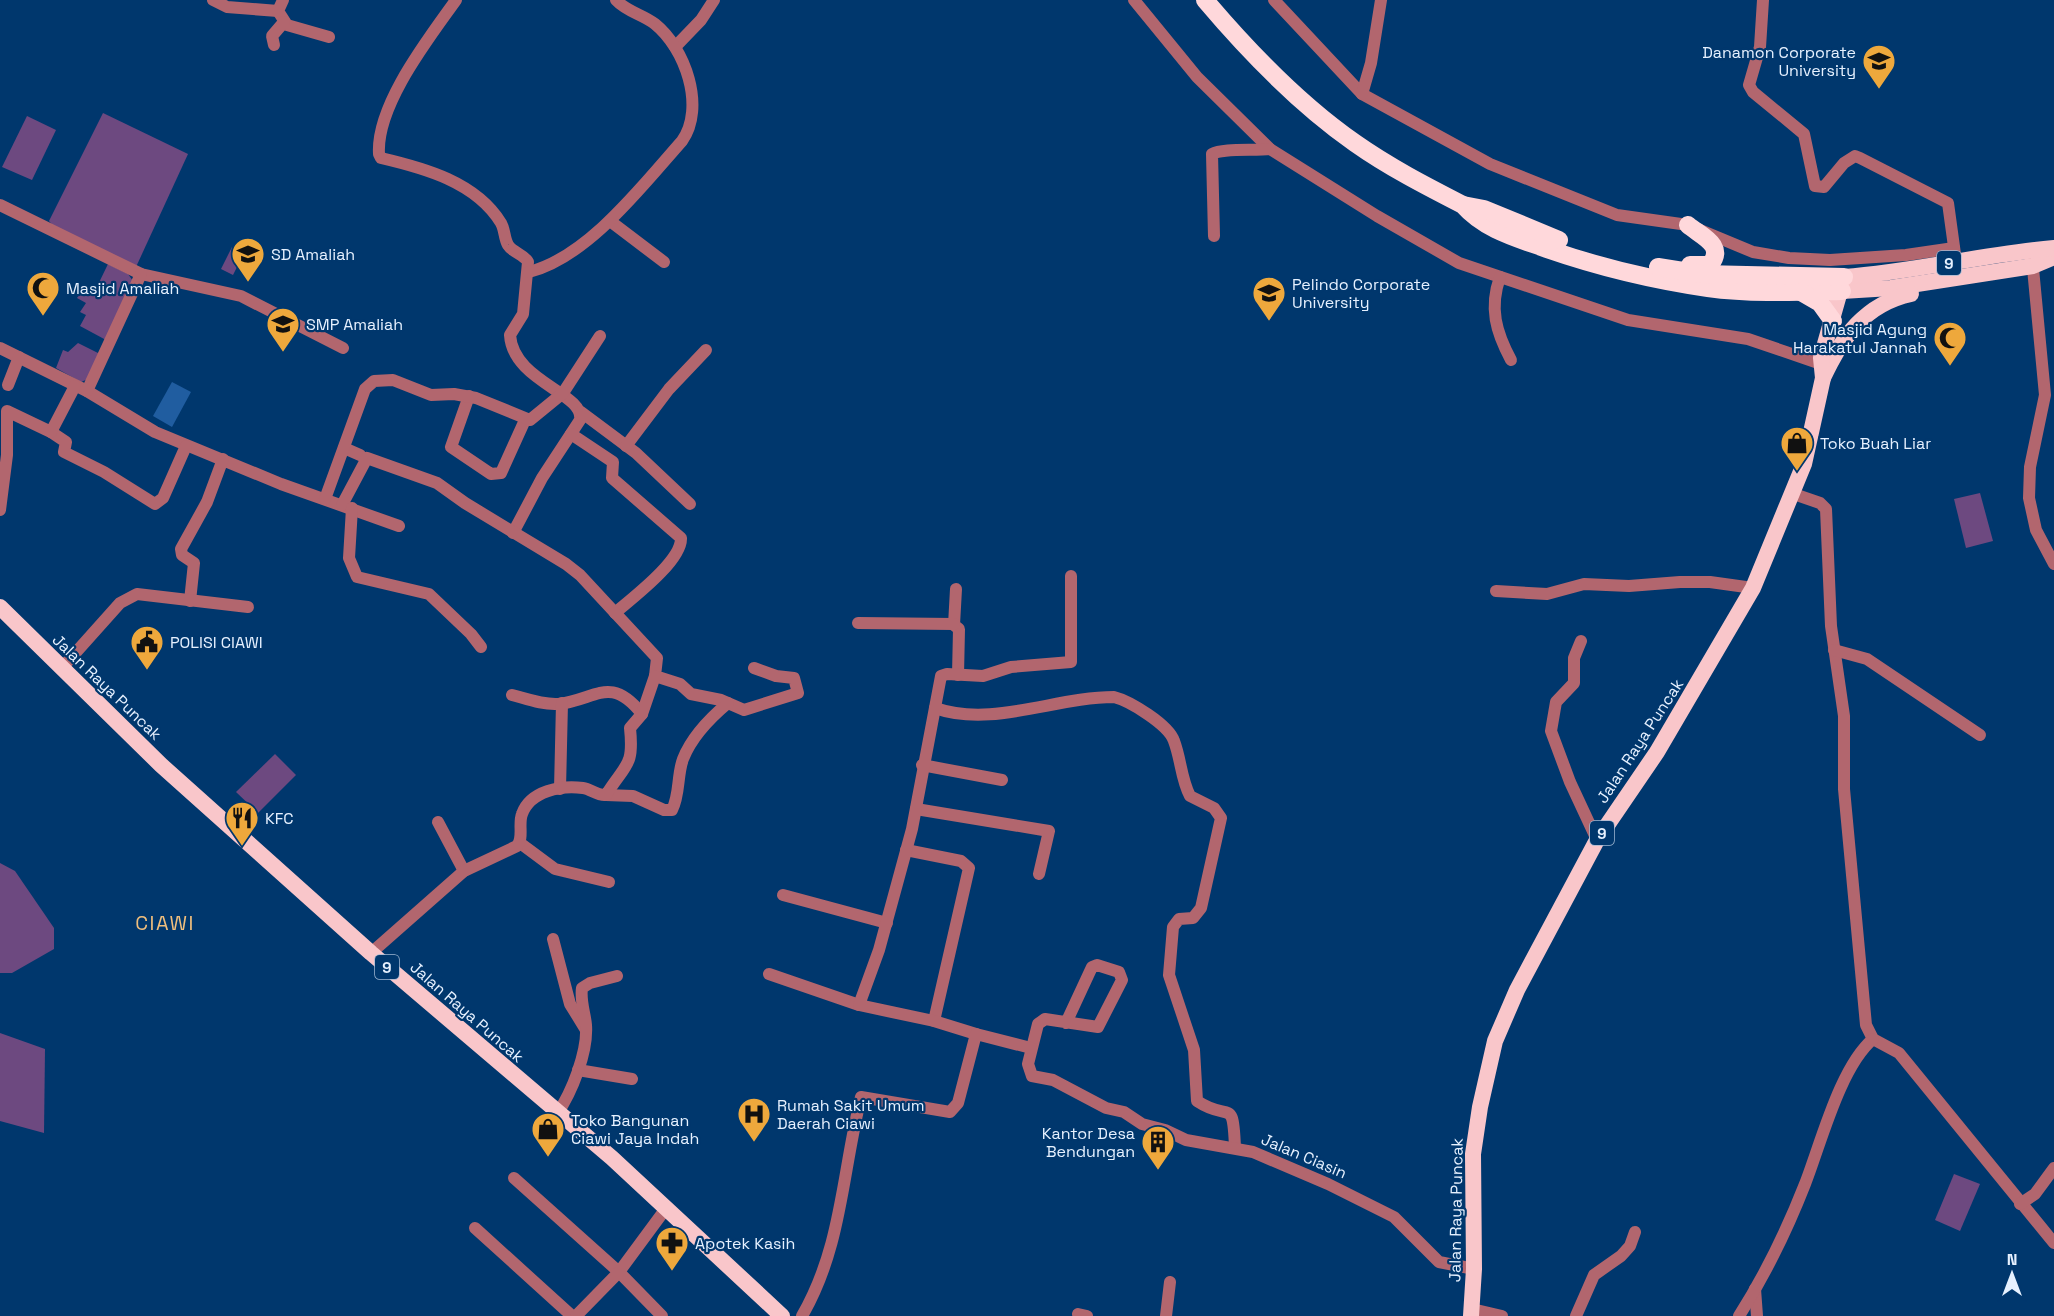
<svg xmlns="http://www.w3.org/2000/svg" width="2054" height="1316" font-family="'Space Grotesk',sans-serif">
<style>
.green{fill:#6d4980}
.water{fill:#205da0}
.lines{fill:none;stroke-linecap:round;stroke-linejoin:round}
.minor{stroke:#b2666e;stroke-width:12}
.trunk{stroke:#f9c6ca;stroke-width:16}
.motorway{stroke:#ffd8db;stroke-width:18}
.labels{text-anchor:middle;dominant-baseline:central;stroke-width:4.5;stroke-linejoin:round;paint-order:stroke}
.shield{fill:#00376d;stroke:#a1b9d3;stroke-width:1.5}
.shield-label{font-size:15px;font-weight:bold;fill:#e6f1ff}
.poi-label{font-size:16px;fill:#e6f1ff;stroke:#00376d;text-anchor:start}
.street-label{font-size:16px;fill:#e6f1ff;stroke:#00376d}
.quarter-label{font-size:20px;letter-spacing:1.5px;fill:#efbe7d;stroke:#00376d}
</style>
<rect width="100%" height="100%" fill="#00376d"/>
<g class="green">
<polygon points="103,113 188,154 136,267 54,227 49,221"/>
<polygon points="27,116 56,130 32,180 2,167"/>
<polygon points="232,247 244,253 233,275 221,269"/>
<polygon points="108,264 128,274 133,281 106,340 80,326 86,315 80,312 86,303 77,298 81,292 93,295"/>
<polygon points="78,343 100,354 88,379 81,382 56,368 63,350 68,352"/>
<polygon points="1980,493 1993,541 1966,548 1954,499"/>
<polygon points="275,754 296,775 258,813 236,792"/>
<polygon points="0,863 15,871 54,928 54,949 12,973 0,973"/>
<polygon points="0,1033 45,1049 44,1133 0,1121"/>
<polygon points="1954,1174 1980,1184 1960,1231 1935,1220"/>
</g>
<polygon class="water" points="172,382 191,392 172,427 153,416"/>
<g class="lines">
<g class="minor">
<polyline points="213,0 227,7 278,11"/>
<polyline points="283,0 278,11 287,25 329,37"/>
<path d="M456,0C429,38 376,105 379,154L381,158C424,168 476,182 501,223C505,230 504,238 508,245C513,253 524,254 528,262L523,314L510,335C513,382 585,393 580,420L542,478L513,533"/>
<polyline points="1134,0 1197,77 1270,149 1377,216 1459,263 1628,320 1748,339 1827,366"/>
<polyline points="1274,0 1362,94 1490,164 1617,215 1688,225 1753,252 1789,258 1830,260 1906,255 1954,248"/>
<polyline points="1763,0 1760,47 1749,85 1753,92 1804,134 1815,186 1824,187 1844,163 1855,156 1860,158 1948,203 1955,254"/>
<polyline points="274,45 272,36 284,22"/>
<polyline points="675,47 701,20 714,0"/>
<polyline points="1362,94 1371,63 1381,0"/>
<polyline points="0,205 141,274 241,296 343,348"/>
<polyline points="610,221 664,262"/>
<path d="M1214,236L1212,154C1223,148 1255,151 1270,149"/>
<polyline points="2032,258 2045,395 2030,467 2029,498 2036,530 2054,564"/>
<path d="M529,272C588,257 642,186 682,141C706,107 685,48 655,24C642,14 627,12 616,0"/>
<path d="M1500,277C1489,308 1496,332 1511,360"/>
<polyline points="0,348 87,391 155,432 281,484 399,526"/>
<polyline points="8,385 19,357"/>
<polyline points="87,391 141,274"/>
<polyline points="469,396 451,447 491,474 501,473 525,420"/>
<polyline points="581,412 636,453 690,504"/>
<polyline points="51,432 66,442 64,452 104,472 155,504 163,498 186,446"/>
<path d="M571,434L613,462L612,478L681,538C682,561 631,599 615,613"/>
<polyline points="626,446 669,389 706,350"/>
<polyline points="344,448 360,455"/>
<polyline points="1791,493 1820,503 1826,509 1831,626 1844,716 1844,789 1866,1025 1873,1039 1899,1053 2054,1243"/>
<polyline points="325,499 365,389 374,381 393,380 431,395 454,394 476,398 530,420 563,393 600,336"/>
<polyline points="342,505 367,458 437,483 465,503 566,564 580,575 657,658 655,676 680,684 691,694 721,700 744,710 798,693 794,678 776,676 754,668"/>
<polyline points="352,508 349,558 357,577 429,594 471,634 481,647"/>
<polyline points="0,510 7,455 7,411 51,432 75,386"/>
<polyline points="956,589 954,625 959,629 958,675"/>
<polyline points="1496,591 1547,594 1584,584 1629,586 1680,582 1710,582 1753,588"/>
<polyline points="190,601 194,563 182,555 181,549 207,502 223,459"/>
<polyline points="858,623 954,624"/>
<polyline points="1581,641 1574,658 1574,683 1556,702 1551,731 1570,782 1597,840"/>
<polyline points="1834,650 1867,659 1980,735"/>
<polyline points="61,669 120,603 137,594 248,607"/>
<path d="M512,695C527,699 543,705 558,704C596,700 610,674 642,714"/>
<path d="M935,708C992,728 1055,697 1114,697C1130,701 1169,725 1174,741C1181,759 1181,779 1190,796L1214,808L1221,818L1201,908L1193,918L1179,919L1173,927L1169,975L1194,1050L1197,1101C1230,1123 1233,1095 1235,1148"/>
<polyline points="922,765 1002,780"/>
<polyline points="560,789 562,703"/>
<path d="M606,795L633,796L664,810H672C680,795 677,775 683,759C692,736 710,718 728,703"/>
<polyline points="916,809 1049,831 1039,874"/>
<polyline points="438,822 464,871"/>
<polyline points="520,843 555,869 609,882"/>
<polyline points="906,850 961,861 969,868 934,1021"/>
<polyline points="783,895 887,923"/>
<polyline points="553,939 570,1004 586,1030"/>
<path d="M371,953L464,871L517,846C524,838 518,824 522,814C530,791 561,785 583,788C591,789 597,796 606,795C626,763 634,767 630,728L642,714L655,676"/>
<polyline points="769,974 859,1005"/>
<polyline points="1066,1023 1092,967 1097,965 1119,972 1122,980 1098,1027 1045,1019 1038,1024 1028,1064 1032,1076 1053,1080 1106,1108 1124,1112 1142,1124 1165,1130 1186,1140 1253,1152 1328,1184 1394,1217 1439,1262 1474,1269"/>
<polyline points="976,1034 934,1021 859,1005 879,950 912,829 941,676 947,674 983,676 1011,667 1071,662 1071,576"/>
<polyline points="578,1070 632,1079"/>
<path d="M557,1114C572,1092 588,1052 586,1025C585,1013 580,1001 582,988L590,983L617,976"/>
<polyline points="514,1178 619,1272 662,1316"/>
<polyline points="2020,1204 2035,1194 2054,1168"/>
<polyline points="475,1228 572,1316"/>
<polyline points="1755,1289 1757,1316"/>
<polyline points="1472,1309 1502,1316"/>
<polyline points="1078,1314 1087,1316"/>
<polyline points="576,1316 619,1272 667,1207"/>
<path d="M802,1316C842,1247 842,1173 861,1097L950,1112L958,1103L976,1034L1031,1048"/>
<polyline points="1166,1316 1170,1282"/>
<polyline points="1576,1316 1594,1275 1621,1256 1630,1246 1635,1232"/>
<path d="M1739,1316C1765,1275 1787,1230 1805,1184C1821,1143 1840,1067 1873,1039"/>
</g>
<g class="trunk">
<polyline points="1842,291 1891,288 2033,266 2054,257"/>
<path d="M1823,378C1842,337 1865,304 1911,294"/>
<polyline points="0,607 161,765 371,953 612,1158 782,1316"/>
<path d="M1471,1316L1474,1269L1473,1154L1480,1107L1495,1041L1517,990L1597,840L1657,752L1753,588L1804,464L1823,378L1821,358L1844,277C1915,272 1983,254 2054,248"/>
</g>
<g class="motorway">
<path d="M1205,0C1249,52 1299,104 1355,143C1389,167 1426,186 1463,205C1485,230 1517,238 1547,249C1599,267 1653,280 1708,288C1752,294 1798,292 1842,291"/>
<polyline points="1463,205 1484,209 1559,240"/>
<path d="M1688,225C1701,236 1726,245 1710,265H1690"/>
<polyline points="1658,267 1702,274 1844,277"/>
<polyline points="1801,292 1820,303 1833,321"/>
</g>
</g>
<defs>
<g id="university-pin" transform="scale(1.725)"><path d="M0 17L-7.5 6A9.5 9.5 0 1 1 7.5 6Z" fill="#eea83c" stroke="#00376d"/><path d="M0-5L7-2L0 1L-7-2ZM-4 1L0 2.5L4 1V4Q0 6-4 4Z" fill="#111"/></g>
<g id="school-pin" transform="scale(1.725)"><path d="M0 17L-7.5 6A9.5 9.5 0 1 1 7.5 6Z" fill="#eea83c" stroke="#00376d"/><path d="M0-5L7-2L0 1L-7-2ZM-4 1L0 2.5L4 1V4Q0 6-4 4Z" fill="#111"/></g>
<g id="mosque-pin" transform="scale(1.725)"><path d="M0 17L-7.5 6A9.5 9.5 0 1 1 7.5 6Z" fill="#eea83c" stroke="#00376d"/><path d="M3.5-4.9A6 6 0 1 0 3.5 4.9A5 5 0 1 1 3.5-4.9Z" fill="#111"/></g>
<g id="shop-pin" transform="scale(1.725)"><path d="M0 17L-7.5 6A9.5 9.5 0 1 1 7.5 6Z" fill="#eea83c" stroke="#00376d"/><path d="M-5-2.5h2.3a2.7 3.5 0 0 1 5.4 0H5L5.5 6h-11ZM-1.5-2.5h3a1.5 2.3 0 0 0-3 0Z" fill="#111"/></g>
<g id="civic-pin" transform="scale(1.725)"><path d="M0 17L-7.5 6A9.5 9.5 0 1 1 7.5 6Z" fill="#eea83c" stroke="#00376d"/><path d="M-.6-6.5H3V-4.5H.6V-3L4-1V1h2V6H-6V1h2V-1L-.6-3ZM-1.2 2.5V6h2.4V2.5Z" fill="#111"/></g>
<g id="restaurant-pin" transform="scale(1.725)"><path d="M0 17L-7.5 6A9.5 9.5 0 1 1 7.5 6Z" fill="#eea83c" stroke="#00376d"/><path d="M-5-6h1v4h1v-4h1v4h1v-4h1v5L-1.5 .5V6h-2V.5L-5-1ZM5-6V6H3V1.5H1.5Q1.5-4 5-6Z" fill="#111"/></g>
<g id="hospital-pin" transform="scale(1.725)"><path d="M0 17L-7.5 6A9.5 9.5 0 1 1 7.5 6Z" fill="#eea83c" stroke="#00376d"/><path d="M-5-5h3v3.5h4V-5h3V5h-3V1.5h-4V5h-3Z" fill="#111"/></g>
<g id="building-pin" transform="scale(1.725)"><path d="M0 17L-7.5 6A9.5 9.5 0 1 1 7.5 6Z" fill="#eea83c" stroke="#00376d"/><path d="M-4-6H4V6H1V3H-1V6H-4ZM-2.5-4.3h1.7v1.8h-1.7ZM.8-4.3h1.7v1.8H.8ZM-2.5-1h1.7V.8h-1.7ZM.8-1h1.7V.8H.8Z" fill="#111"/></g>
<g id="pharmacy-pin" transform="scale(1.725)"><path d="M0 17L-7.5 6A9.5 9.5 0 1 1 7.5 6Z" fill="#eea83c" stroke="#00376d"/><path d="M-2-6h4v4h4v4h-4v4h-4v-4h-4v-4h4Z" fill="#111"/></g>
</defs>
<g fill-rule="evenodd">
<use href="#university-pin" x="1879" y="61"/>
<use href="#school-pin" x="248" y="254"/>
<use href="#mosque-pin" x="43" y="288"/>
<use href="#university-pin" x="1269" y="293"/>
<use href="#school-pin" x="283" y="324"/>
<use href="#mosque-pin" x="1950" y="338"/>
<use href="#shop-pin" x="1797" y="443"/>
<use href="#civic-pin" x="147" y="642"/>
<use href="#restaurant-pin" x="242" y="818"/>
<use href="#hospital-pin" x="754" y="1114"/>
<use href="#shop-pin" x="548" y="1129"/>
<use href="#building-pin" x="1158" y="1142"/>
<use href="#pharmacy-pin" x="672" y="1243"/>
</g>
<g class="labels">
<g class="shield">
<rect x="1937" y="251" width="24" height="24" rx="4.5"/>
<rect x="1590" y="821" width="24" height="24" rx="4.5"/>
<rect x="375" y="955" width="24" height="24" rx="4.5"/>
</g>
<g class="shield-label">
<text x="1949" y="263">9</text>
<text x="1602" y="833">9</text>
<text x="387" y="967">9</text>
</g>
<g class="poi-label">
<text x="1856" y="52" text-anchor="end">Danamon Corporate<tspan x="1856" dy="18">University</tspan></text>
<text x="271" y="254">SD Amaliah</text>
<text x="1292" y="284">Pelindo Corporate<tspan x="1292" dy="18">University</tspan></text>
<text x="66" y="288">Masjid Amaliah</text>
<text x="306" y="324">SMP Amaliah</text>
<text x="1927" y="329" text-anchor="end">Masjid Agung<tspan x="1927" dy="18">Harakatul Jannah</tspan></text>
<text x="1820" y="443">Toko Buah Liar</text>
<text x="170" y="642">POLISI CIAWI</text>
<text x="265" y="818">KFC</text>
<text x="777" y="1105">Rumah Sakit Umum<tspan x="777" dy="18">Daerah Ciawi</tspan></text>
<text x="571" y="1120">Toko Bangunan<tspan x="571" dy="18">Ciawi Jaya Indah</tspan></text>
<text x="1135" y="1133" text-anchor="end">Kantor Desa<tspan x="1135" dy="18">Bendungan</tspan></text>
<text x="695" y="1243">Apotek Kasih</text>
</g>
<g class="street-label">
<text transform="translate(107 687) rotate(44)">Jalan Raya Puncak</text>
<text transform="translate(1640 741) rotate(-57)">Jalan Raya Puncak</text>
<text transform="translate(467 1012) rotate(41)">Jalan Raya Puncak</text>
<text transform="translate(1304 1156) rotate(23)">Jalan Ciasin</text>
<text transform="translate(1456 1210) rotate(-89)">Jalan Raya Puncak</text>
</g>
<g class="quarter-label">
<text x="165" y="923">CIAWI</text>
</g>
</g>
<g transform="translate(2012 1274)" stroke="#00376d" stroke-width="4.5" paint-order="stroke">
<path d="M0-4.5L10 22L0 15L-10 22Z" fill="#e6f1ff"/>
<text y="-9" font-size="16" font-weight="bold" text-anchor="middle" fill="#e6f1ff">N</text>
</g>
</svg>
